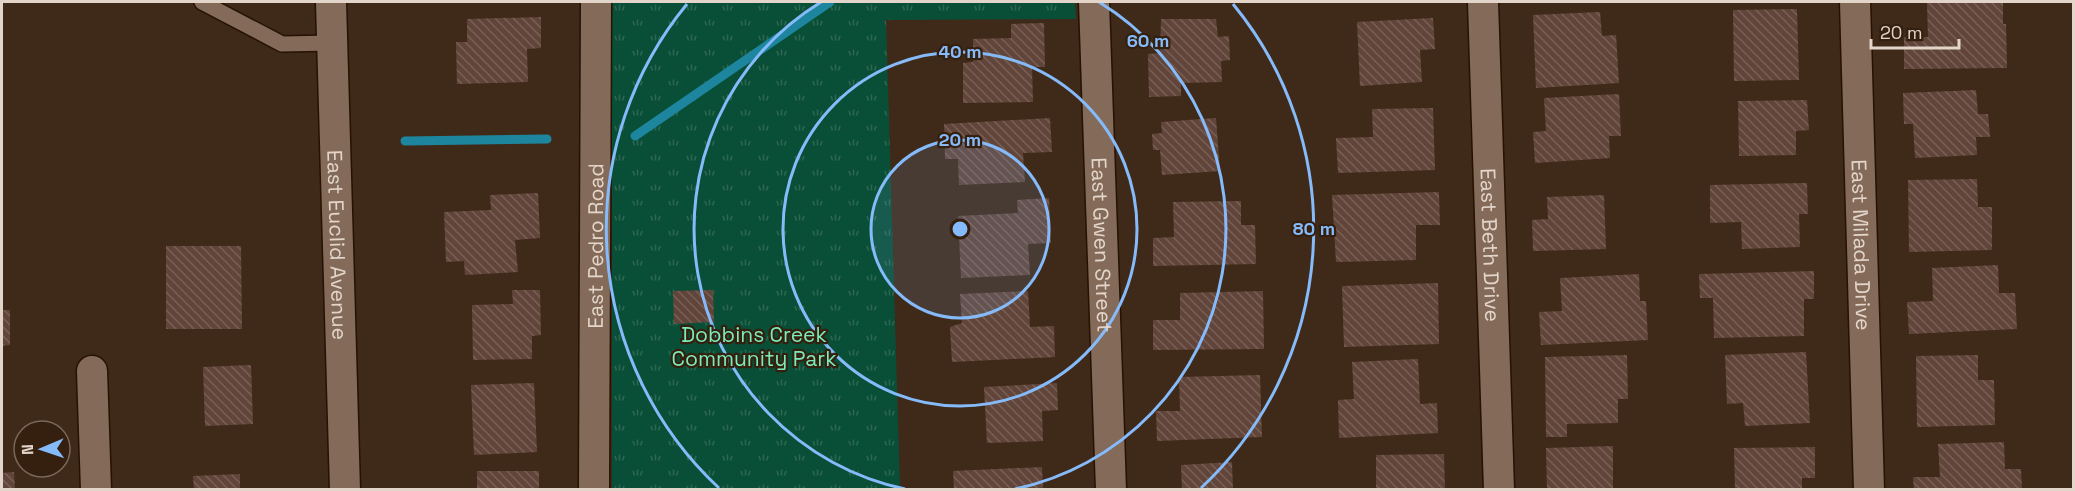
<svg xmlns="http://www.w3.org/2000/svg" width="2075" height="491" font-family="'Space Grotesk',sans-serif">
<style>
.park{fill:url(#park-tufts)}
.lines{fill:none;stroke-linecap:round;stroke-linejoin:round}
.stream{stroke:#1d869e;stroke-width:9}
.building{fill:url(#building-back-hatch)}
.service-casing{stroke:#251203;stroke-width:18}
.minor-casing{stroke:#251203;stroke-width:33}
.service{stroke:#846a58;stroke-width:15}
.minor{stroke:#846a58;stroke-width:30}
.ring{fill:none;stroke:#86bbfb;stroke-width:3}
.labels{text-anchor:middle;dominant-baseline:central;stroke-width:4.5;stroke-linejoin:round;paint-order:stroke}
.street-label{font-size:21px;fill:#e3d5ca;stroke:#35200f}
.park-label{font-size:21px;fill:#7bebba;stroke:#35200f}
.centre{fill:#86bbfb;stroke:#35200f;stroke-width:3}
.ring-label{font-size:18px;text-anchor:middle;font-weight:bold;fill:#86bbfb;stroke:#35200f;stroke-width:4.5;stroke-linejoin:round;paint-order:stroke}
</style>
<defs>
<pattern id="park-tufts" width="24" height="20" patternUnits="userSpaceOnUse" patternTransform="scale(1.5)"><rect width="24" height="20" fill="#094e36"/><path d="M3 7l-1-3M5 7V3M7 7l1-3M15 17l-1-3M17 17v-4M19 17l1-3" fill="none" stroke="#2d6752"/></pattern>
<pattern id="building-back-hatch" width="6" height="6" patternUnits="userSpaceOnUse" patternTransform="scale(1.5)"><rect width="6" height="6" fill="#61453a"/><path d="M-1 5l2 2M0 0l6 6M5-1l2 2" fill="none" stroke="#785f55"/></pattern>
</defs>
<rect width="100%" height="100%" fill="#3f2a19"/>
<polygon class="park" points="612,2 1075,2 1076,19 886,20 900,489 612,489"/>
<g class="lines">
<g class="stream">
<polyline points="635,136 830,2"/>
<polyline points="405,141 547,139"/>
</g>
</g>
<g class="building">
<polygon points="2003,2 2003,24 2006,24 2007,68 1904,69 1904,37 1928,37 1927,3"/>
<polygon points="1797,9 1799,80 1734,81 1733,10"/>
<polygon points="1600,12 1602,36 1616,35 1619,83 1536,88 1533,15"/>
<polygon points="541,17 541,48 527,49 528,82 457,84 456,42 467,42 467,19"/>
<polygon points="1433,18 1435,49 1420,50 1422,82 1360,86 1357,22"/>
<polygon points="1161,19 1216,19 1218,37 1229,36 1230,60 1221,61 1222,82 1181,83 1181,96 1149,97 1148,54 1160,53"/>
<polygon points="1044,23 1045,67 1032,67 1033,102 963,103 963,63 973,62 973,39 1011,38 1011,24"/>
<polygon points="1976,90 1978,114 1988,114 1990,137 1976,137 1977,155 1915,158 1913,124 1904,124 1903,93"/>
<polygon points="1619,94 1621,136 1609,136 1610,158 1535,163 1533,132 1546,131 1544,98"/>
<polygon points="1807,100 1809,130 1796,131 1796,155 1739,156 1738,101"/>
<polygon points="1433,108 1435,170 1338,173 1336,138 1373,137 1372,109"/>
<polygon points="1050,118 1052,152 1023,153 1025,182 959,185 958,159 945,159 944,124"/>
<polygon points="1216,118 1220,171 1162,175 1160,150 1153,150 1152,134 1162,133 1161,122"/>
<polygon points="1977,179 1978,207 1992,207 1992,250 1909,252 1908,180"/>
<polygon points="1807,183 1808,214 1799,214 1800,247 1742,249 1741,222 1710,223 1710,185"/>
<polygon points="1439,192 1440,225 1416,225 1416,260 1336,262 1332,195"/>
<polygon points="538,193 540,238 515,240 518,272 465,275 464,261 446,262 444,212 491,210 490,195"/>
<polygon points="1604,195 1606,249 1533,251 1532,220 1548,219 1547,197"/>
<polygon points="1049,198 1051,243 1028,244 1030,275 961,278 958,216 1018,213 1017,200"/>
<polygon points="1241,201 1241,225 1255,225 1256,264 1153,266 1153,238 1174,237 1173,202"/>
<polygon points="166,246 241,246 242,329 166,329"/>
<polygon points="1998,265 1999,293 2015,293 2017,329 1909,334 1907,302 1933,301 1932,268"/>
<polygon points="1814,271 1814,299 1804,299 1804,336 1714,338 1713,298 1700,298 1699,274"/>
<polygon points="1639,274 1640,301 1646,301 1648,340 1541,345 1539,312 1562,311 1560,278"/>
<polygon points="1438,283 1439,344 1344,347 1342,286"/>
<polygon points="512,290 540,290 541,335 532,336 532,359 473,360 472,305 513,304"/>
<polygon points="713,290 714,322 674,324 673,291"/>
<polygon points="1028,291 1030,327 1054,326 1055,357 952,362 950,327 962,323 960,294"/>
<polygon points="1263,291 1264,349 1153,350 1153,320 1180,320 1180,293"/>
<polygon points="2,310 10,310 10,345 2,346"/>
<polygon points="1806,352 1810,423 1745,426 1743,403 1727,404 1725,355"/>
<polygon points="1627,355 1628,399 1618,399 1618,423 1567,424 1567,437 1546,437 1545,357"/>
<polygon points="1978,355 1978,380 1994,380 1995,425 1917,427 1916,356"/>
<polygon points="1418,359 1420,404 1437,403 1438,433 1339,438 1338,400 1354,399 1352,362"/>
<polygon points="251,365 253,424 205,426 203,367"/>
<polygon points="1260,375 1262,437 1157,441 1156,411 1180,411 1179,377"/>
<polygon points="534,383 537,452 474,455 471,385"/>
<polygon points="1057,383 1058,410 1042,411 1043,441 987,443 984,387"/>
<polygon points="2004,442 2005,469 2021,469 2022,490 1914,490 1913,477 1940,477 1938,444"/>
<polygon points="1613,446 1613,490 1547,490 1546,448"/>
<polygon points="1815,447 1815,478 1802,478 1802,490 1735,490 1734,448"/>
<polygon points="1444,454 1445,490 1376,490 1376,455"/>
<polygon points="1232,462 1233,490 1182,490 1181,465"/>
<polygon points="1042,467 1043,490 954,490 953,471"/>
<rect x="477" y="471" width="62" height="19"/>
<polygon points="14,472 15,490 2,490 2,473"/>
<polygon points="240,474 240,490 194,490 193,476"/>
</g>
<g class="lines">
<g class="service-casing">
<polyline id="service" points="202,2 282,44 332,43"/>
</g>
<g class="minor-casing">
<g id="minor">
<path id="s1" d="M331,2L345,490"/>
<path id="s2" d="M1094,2L1111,490"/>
<path id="s3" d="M1483,2L1499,490"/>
<path id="s4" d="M1855,2L1869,490"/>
<polyline points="92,371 96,490"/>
<path id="s5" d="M594,490L596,2"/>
</g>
</g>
<use href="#service" class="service"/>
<use href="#minor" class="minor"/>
</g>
<circle cx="960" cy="229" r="89" fill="#86bbfb" fill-opacity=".12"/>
<g class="ring">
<circle cx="960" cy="229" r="89"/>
<circle cx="960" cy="229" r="177"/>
<path d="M905 489A266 266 0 0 1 821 2M1099 2A266 266 0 0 1 1015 489"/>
<path d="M719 488A354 354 0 0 1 687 4M1233 4A354 354 0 0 1 1201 488"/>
</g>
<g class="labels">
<g class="street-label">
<text stroke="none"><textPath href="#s1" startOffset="243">East Euclid Avenue</textPath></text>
<text stroke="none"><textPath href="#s4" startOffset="243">East Milada Drive</textPath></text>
<text stroke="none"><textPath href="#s5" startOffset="244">East Pedro Road</textPath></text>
<text stroke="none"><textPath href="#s2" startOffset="243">East Gwen Street</textPath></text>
<text stroke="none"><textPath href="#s3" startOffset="243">East Beth Drive</textPath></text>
</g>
<g class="park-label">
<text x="754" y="334">Dobbins Creek<tspan x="754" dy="24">Community Park</tspan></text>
</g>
</g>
<circle cx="960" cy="229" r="9" class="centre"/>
<g class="ring-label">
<text x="1148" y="47">60 m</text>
<text x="960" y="58">40 m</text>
<text x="960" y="146">20 m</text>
<text x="1314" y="235">80 m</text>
</g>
<rect width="2075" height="491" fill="none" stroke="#e3d5ca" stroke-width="6"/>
<g transform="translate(42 449) rotate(268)"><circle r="28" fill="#35200f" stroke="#7b685a" stroke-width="1.5"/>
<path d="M0-4.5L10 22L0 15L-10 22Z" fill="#86bbfb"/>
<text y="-9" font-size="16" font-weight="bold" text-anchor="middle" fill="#e3d5ca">N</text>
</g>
<path d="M1871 39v9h88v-9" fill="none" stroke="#e3d5ca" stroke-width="3"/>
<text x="1880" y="39" font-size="18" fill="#e3d5ca" stroke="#35200f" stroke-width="4.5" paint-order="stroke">20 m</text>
</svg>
